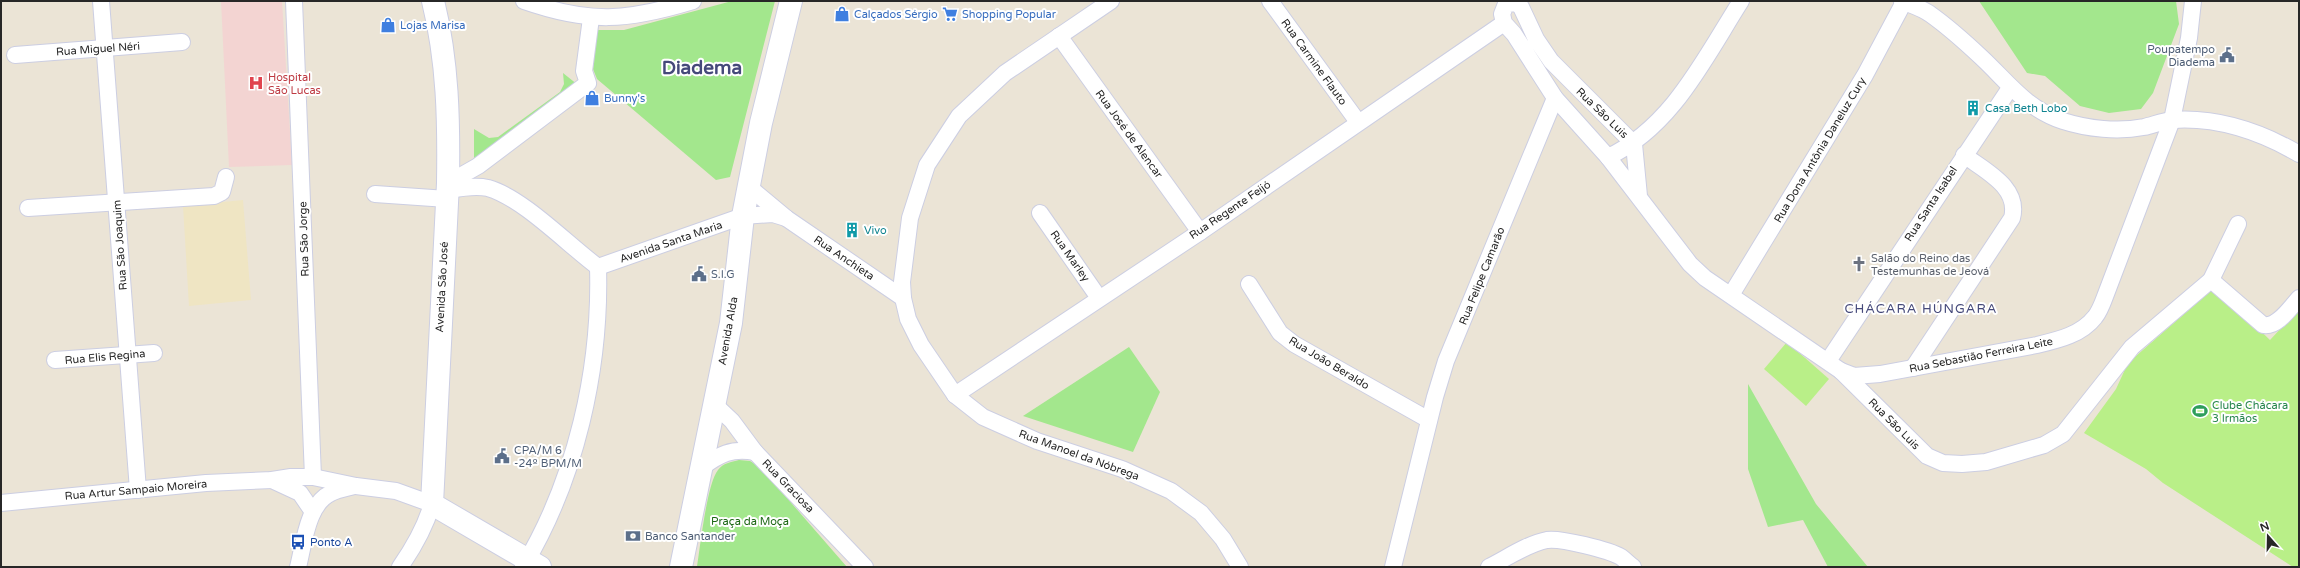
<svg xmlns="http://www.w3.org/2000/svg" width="2300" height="568" font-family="'Varela Round',sans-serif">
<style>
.education{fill:#efe5c3}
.medical{fill:#f3d4d2}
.green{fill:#a3e78d}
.pitch{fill:#b9ef88}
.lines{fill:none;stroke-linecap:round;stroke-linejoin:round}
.street-casing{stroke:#cccee2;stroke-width:18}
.secondary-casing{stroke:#cccee2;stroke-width:24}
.street{stroke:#fff;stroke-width:16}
.secondary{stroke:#fff;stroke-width:22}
.labels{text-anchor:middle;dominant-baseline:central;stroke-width:4;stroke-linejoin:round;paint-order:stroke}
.shop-label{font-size:11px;fill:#366cbe;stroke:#fff;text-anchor:start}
.street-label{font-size:11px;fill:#272727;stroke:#fff}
.service-label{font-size:11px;fill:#4e5e75;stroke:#fff;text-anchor:start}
.health-label{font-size:11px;fill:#be3a42;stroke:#fff;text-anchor:start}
.culture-label{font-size:11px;fill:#0d838f;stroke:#fff;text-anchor:start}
.worship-label{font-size:11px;fill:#5b616d;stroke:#fff;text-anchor:start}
.leisure-label{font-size:11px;fill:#27864d;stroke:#fff;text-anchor:start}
.park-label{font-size:11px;fill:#1c6714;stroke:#fff}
.transit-label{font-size:11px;fill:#164399;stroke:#fff;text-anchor:start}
.quarter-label{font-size:13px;letter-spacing:1px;fill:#45497a;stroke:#fff}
.town-label{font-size:19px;font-weight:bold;fill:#45497a;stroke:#fff}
</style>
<rect width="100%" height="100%" fill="#ebe4d6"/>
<polygon class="education" points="243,200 251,300 189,306 183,206"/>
<polygon class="medical" points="221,1 282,1 292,165 229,167"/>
<g class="green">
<polygon points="732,1 775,1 730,177 716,180 597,79 593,69 597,30 624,30"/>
<polygon points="1979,1 2176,1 2179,24 2153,93 2141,109 2109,113 2080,106 2045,76 2027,73"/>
<polygon points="563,73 588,93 479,172 474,164 474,129 489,138 498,137 560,92 564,84"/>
<polygon points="1129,347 1160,392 1133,452 1023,416"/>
<polygon points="1748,384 1816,504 1868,567 1828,567 1803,520 1768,527 1748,469"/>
<path d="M739,460L750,461L760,467L847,567H697C700,548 707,483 718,470C723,463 731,462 739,460Z"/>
</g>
<g class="pitch">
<polygon points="2215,287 2270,340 2299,309 2299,567 2293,567 2163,483 2146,469 2084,433 2116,389 2128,363"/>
<polygon points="1787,342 1829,379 1806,406 1764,369"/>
</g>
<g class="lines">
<g class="street-casing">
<g id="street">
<polyline points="101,1 138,490"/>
<polyline points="294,1 313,477"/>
<path d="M524,1C590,24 627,21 693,1"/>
<polyline points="1111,1 1005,73 959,116 927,165 910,218 902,282 903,298 908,319 921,345 955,395 983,417 1037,441 1122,469 1171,491 1201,513 1223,539 1240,567"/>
<polyline points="1270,1 1358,122"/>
<path d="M1902,1C1911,5 1922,8 1930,14C1947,26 1965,42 1981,57C2008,82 2025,108 2063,121C2088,129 2118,132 2144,127C2153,125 2163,121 2173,120C2218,117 2261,132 2299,154"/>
<polyline points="1059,36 1200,232"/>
<polyline points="15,55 182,42"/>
<path d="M1608,157C1672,127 1704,59 1741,1"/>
<polyline points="448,183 478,166 588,83 584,71 591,18"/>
<polyline points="749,187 786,218 903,298"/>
<path d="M448,190C460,188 475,185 488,188C523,198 567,244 598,267"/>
<polyline points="375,194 447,199"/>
<polyline points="1639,196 1634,144 1551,61 1536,39 1521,7 1516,3 1506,4 1502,14 1504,23 1514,34 1555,98 1608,157 1690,264 1705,278 1841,371 1927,456 1943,463 1962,464 1986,462 2044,445 2063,434 2132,347 2211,280 2238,224"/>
<polyline points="28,208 214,196 222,192 226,177"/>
<polyline points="1040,213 1099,298"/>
<polyline points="598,267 743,216 773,214 786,218"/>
<path d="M2211,280L2263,325C2277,328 2290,308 2299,298"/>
<polyline points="1249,284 1280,333 1294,344 1429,420"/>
<polyline points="1731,295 1865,75 1904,2"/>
<polyline points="55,360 154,353"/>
<polyline points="1828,361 2010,88"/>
<path d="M1913,368L2012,218C2020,187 1985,171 1964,155"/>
<path d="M1841,371L1854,376L1880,374L2037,345C2058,340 2081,335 2095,317C2100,311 2103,302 2106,294L2172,120L2189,38L2193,1"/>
<polyline points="955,395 1200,232 1504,23"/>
<polyline points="714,404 732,421 755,452 865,567"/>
<path d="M701,468C720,454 731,448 755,452"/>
<polyline points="272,480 300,493 313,512"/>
<path d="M1,503L206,483L272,480L291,477H313L356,486L396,491L432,504C425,528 414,547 400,567"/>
<path d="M298,567C304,544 307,504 331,493C338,489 347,488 354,486"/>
<path d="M523,567C576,479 601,369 598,267"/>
<polyline points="1393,567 1435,397 1446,361 1555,98"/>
<path d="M1489,567C1507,558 1527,544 1547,540C1561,538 1609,550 1621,557C1625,560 1629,564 1633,567"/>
</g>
</g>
<g class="secondary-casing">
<g id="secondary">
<path d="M433,1C448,62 449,121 448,183L432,504L540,567"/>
<polyline points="681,567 731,323 743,216 761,123 791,1"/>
</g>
</g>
<use href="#street" class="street"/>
<use href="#secondary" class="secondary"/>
</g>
<defs>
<g id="shop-bare" transform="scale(1.2)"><path d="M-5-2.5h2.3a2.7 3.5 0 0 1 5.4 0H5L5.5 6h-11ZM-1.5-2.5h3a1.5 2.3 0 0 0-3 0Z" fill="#3f7fe0" stroke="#fff" stroke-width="2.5" paint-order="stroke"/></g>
<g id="supermarket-bare" transform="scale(1.2)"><path d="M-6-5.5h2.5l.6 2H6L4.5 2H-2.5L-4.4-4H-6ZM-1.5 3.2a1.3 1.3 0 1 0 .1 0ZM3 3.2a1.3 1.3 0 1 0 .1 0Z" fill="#3f7fe0" stroke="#fff" stroke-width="2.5" paint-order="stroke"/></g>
<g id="civic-bare" transform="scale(1.2)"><path d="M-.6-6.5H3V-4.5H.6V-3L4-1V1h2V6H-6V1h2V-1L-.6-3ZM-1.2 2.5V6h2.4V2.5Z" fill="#5c6f8a" stroke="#fff" stroke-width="2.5" paint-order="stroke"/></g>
<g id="hospital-bare" transform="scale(1.2)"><path d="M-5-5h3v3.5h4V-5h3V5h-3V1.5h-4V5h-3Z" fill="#e0444e" stroke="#fff" stroke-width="2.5" paint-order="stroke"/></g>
<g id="building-bare" transform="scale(1.2)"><path d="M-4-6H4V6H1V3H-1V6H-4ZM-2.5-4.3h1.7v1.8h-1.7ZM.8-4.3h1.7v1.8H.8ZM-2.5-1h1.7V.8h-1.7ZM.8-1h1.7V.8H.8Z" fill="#0f9aa8" stroke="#fff" stroke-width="2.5" paint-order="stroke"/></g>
<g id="church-bare" transform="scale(1.2)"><path d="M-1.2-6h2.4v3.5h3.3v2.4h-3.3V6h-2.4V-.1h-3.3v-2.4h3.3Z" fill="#6b7280" stroke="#fff" stroke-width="2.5" paint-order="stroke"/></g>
<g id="stadium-bare" transform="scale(1.2)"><path d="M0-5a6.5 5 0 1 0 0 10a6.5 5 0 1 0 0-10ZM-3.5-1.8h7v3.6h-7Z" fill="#2e9e5b" stroke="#fff" stroke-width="2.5" paint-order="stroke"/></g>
<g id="bank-bare" transform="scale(1.2)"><path d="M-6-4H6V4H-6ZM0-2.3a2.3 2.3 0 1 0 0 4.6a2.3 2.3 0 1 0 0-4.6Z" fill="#5c6f8a" stroke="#fff" stroke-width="2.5" paint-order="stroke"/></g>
<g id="bus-bare" transform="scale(1.2)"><path d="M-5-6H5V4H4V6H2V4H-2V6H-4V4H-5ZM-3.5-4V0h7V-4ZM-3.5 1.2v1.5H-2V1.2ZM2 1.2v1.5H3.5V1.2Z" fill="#1a4fb4" stroke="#fff" stroke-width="2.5" paint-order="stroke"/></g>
</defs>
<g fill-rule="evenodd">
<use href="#shop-bare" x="842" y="14"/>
<use href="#supermarket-bare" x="950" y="14"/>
<use href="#shop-bare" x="388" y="25"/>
<use href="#civic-bare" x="2227" y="55"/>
<use href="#hospital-bare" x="256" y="83"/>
<use href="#shop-bare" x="592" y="98"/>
<use href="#building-bare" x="1973" y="108"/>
<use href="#building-bare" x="852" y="230"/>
<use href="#church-bare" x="1859" y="264"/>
<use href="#civic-bare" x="699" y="274"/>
<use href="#stadium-bare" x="2200" y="411"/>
<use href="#civic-bare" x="502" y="456"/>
<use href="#bank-bare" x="633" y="536"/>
<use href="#bus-bare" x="298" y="542"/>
</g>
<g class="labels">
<g class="shop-label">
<text x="854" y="14">Calçados Sérgio</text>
<text x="962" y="14">Shopping Popular</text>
<text x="400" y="25">Lojas Marisa</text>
<text x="604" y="98">Bunny's</text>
</g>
<g class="street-label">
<text transform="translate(98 49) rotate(-4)">Rua Miguel Néri</text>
<text transform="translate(1314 62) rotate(54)">Rua Carmine Flauto</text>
<text transform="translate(1602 113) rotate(44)">Rua São Luis</text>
<text transform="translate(1129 134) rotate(54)">Rua José de Alencar</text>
<text transform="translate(1820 150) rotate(-59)">Rua Dona Antônia Daneluz Cury</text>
<text transform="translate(1931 204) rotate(-57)">Rua Santa Isabel</text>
<text transform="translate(1230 210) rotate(-34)">Rua Regente Feijó</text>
<text transform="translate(304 239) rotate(-92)">Rua São Jorge</text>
<text transform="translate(671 242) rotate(-19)">Avenida Santa Maria</text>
<text transform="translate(120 245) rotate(-94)">Rua São Joaquim</text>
<text transform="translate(1070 256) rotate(55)">Rua Marley</text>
<text transform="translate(844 258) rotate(34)">Rua Anchieta</text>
<text transform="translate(1482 276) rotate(-68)">Rua Felipe Camarão</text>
<text transform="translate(442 287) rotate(-87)">Avenida São José</text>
<text transform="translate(728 331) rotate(-80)">Avenida Alda</text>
<text transform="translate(1981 355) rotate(-11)">Rua Sebastião Ferreira Leite</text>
<text transform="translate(105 357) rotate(-5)">Rua Elis Regina</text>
<text transform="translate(1329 363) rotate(31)">Rua João Beraldo</text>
<text transform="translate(1894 424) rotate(45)">Rua São Luis</text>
<text transform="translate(1079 455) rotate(20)">Rua Manoel da Nóbrega</text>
<text transform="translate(788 486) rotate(46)">Rua Graciosa</text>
<text transform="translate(136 490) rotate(-5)">Rua Artur Sampaio Moreira</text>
</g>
<g class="service-label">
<text x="2215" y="49" text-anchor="end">Poupatempo<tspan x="2215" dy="13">Diadema</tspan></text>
<text x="711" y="274">S.I.G</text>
<text x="514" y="450">CPA/M 6<tspan x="514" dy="13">-24º BPM/M</tspan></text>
<text x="645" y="536">Banco Santander</text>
</g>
<g class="health-label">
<text x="268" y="77">Hospital<tspan x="268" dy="13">São Lucas</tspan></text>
</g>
<g class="culture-label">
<text x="1985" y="108">Casa Beth Lobo</text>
<text x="864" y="230">Vivo</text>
</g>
<g class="worship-label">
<text x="1871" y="258">Salão do Reino das<tspan x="1871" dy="13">Testemunhas de Jeová</tspan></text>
</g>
<g class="leisure-label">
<text x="2212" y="405">Clube Chácara<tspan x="2212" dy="13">3 Irmãos</tspan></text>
</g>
<g class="park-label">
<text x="750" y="521">Praça da Moça</text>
</g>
<g class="transit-label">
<text x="310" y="542">Ponto A</text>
</g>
<g class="quarter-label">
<text x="1921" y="309">CHÁCARA HÚNGARA</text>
</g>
<g class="town-label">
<text x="702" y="68">Diadema</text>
</g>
</g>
<rect width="2300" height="568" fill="none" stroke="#272727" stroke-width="4"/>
<g transform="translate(2268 536) rotate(340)" stroke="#ffffff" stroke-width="3" paint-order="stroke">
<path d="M0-3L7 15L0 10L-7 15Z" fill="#272727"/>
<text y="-6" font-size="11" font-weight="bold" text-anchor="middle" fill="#272727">N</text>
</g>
</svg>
